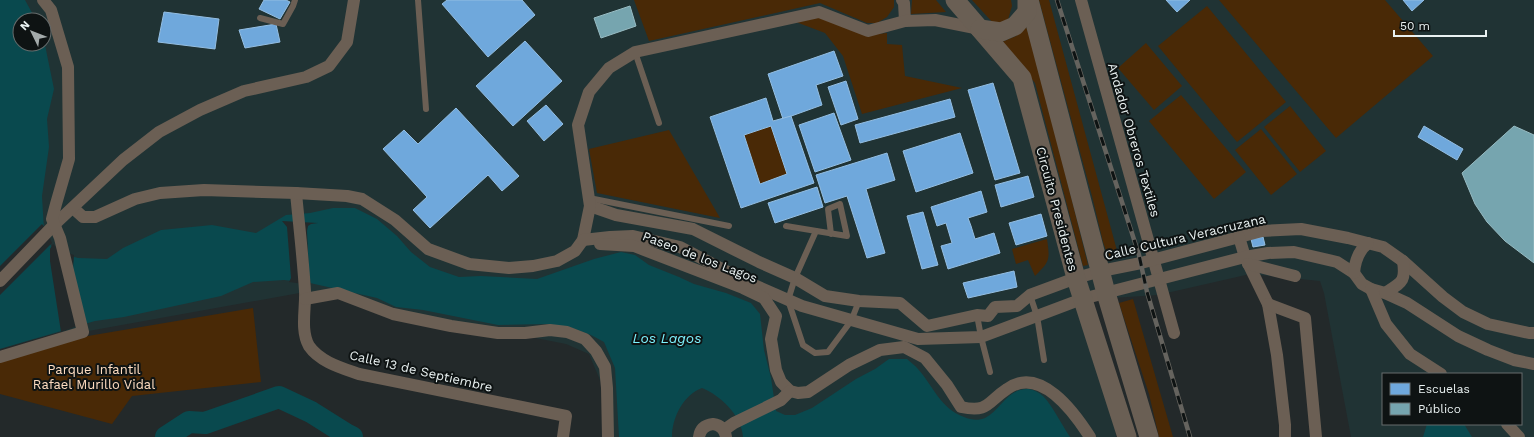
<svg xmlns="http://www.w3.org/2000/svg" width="1534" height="437" font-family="'Work Sans',sans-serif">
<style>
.built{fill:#203334;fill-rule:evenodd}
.green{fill:#492906}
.water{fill:#09494e}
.pier{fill:#23292a}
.schools{fill:#6fa8dc;stroke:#94bee2;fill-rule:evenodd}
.public{fill:#76a5af;stroke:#98bcc3}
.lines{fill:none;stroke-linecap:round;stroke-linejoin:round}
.river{stroke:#09494e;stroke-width:22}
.lane{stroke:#6b5f54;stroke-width:6}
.street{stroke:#6b5f54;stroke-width:12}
.primary{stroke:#6a5f54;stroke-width:19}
.rail-casing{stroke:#65635e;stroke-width:4.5}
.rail{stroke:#0e1313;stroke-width:3;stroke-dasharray:9;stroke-linecap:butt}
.labels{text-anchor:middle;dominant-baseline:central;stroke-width:4;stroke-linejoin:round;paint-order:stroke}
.street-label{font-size:13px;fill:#e9f1f1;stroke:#0e1313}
.park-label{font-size:13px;fill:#fedcc0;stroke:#0e1313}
.water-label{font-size:14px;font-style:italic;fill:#7df2fe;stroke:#0e1313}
</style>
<rect width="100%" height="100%" fill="#23292a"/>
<path class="built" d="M0,0H1534V437H1351L1324,293L1320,281L1250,274L1158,295L1082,300L1115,427L1116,437H605L602,385L589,354L566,344L305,292L83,332H61L35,339ZM20,20H44V44H20ZM1383,374H1521V424H1383Z"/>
<g class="green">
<polygon points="634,0 894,0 894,7 887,17 877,23 867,23 820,3 649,41"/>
<polygon points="912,0 936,0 946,12 911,14"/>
<polygon points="972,0 1011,0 1012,6 1007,23 994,24"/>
<polygon points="1039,0 1049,0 1119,258 1109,260 1103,242 1092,196"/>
<polygon points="1219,0 1385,0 1433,56 1336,138"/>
<polygon points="1207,6 1286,102 1237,142 1158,46"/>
<polygon points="820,17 868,35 887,33 887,44 902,45 905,76 962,88 862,114 843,56 825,33 796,22"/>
<polygon points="1026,26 1038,64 1088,265 1083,266 1035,83 1002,42 1016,36"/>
<polygon points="1146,43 1182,86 1154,110 1118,68"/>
<polygon points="1181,95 1246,172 1214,199 1149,121"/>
<polygon points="1290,106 1326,151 1300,172 1264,127"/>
<polygon points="771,126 787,174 760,184 744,135"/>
<polygon points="1261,129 1297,174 1271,195 1235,150"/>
<polygon points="669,130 720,218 597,193 589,149"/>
<path d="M1047,239C1050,260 1050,261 1035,276L1028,260L1016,264L1012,249Z"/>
<polygon points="1133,299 1173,437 1159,437 1149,394 1119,303"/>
<polygon points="253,308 261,382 132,396 112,424 0,394 0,361 82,337"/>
</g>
<g class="water">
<path d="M0,0H25L36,20H20V44H44V40L54,89L47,119L49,147L42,196L44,230L52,248L58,252L78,258L107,259L123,248L161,230L212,225L256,233L286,215L310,213L333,208H355L377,219L397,236L411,252L430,267L459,277L481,276L537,279L594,259L621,252L635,255L649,265L679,277L694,284L726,293L751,303L760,314L764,350L771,378L776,411L785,415H795L812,408L856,379L875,369L889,359H907C910,362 915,365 918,369C933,386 941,409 964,417C971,420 978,421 985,418C1001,410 1008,387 1029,389C1034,390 1040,393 1043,396C1052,405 1062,425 1070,437H743C742,416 720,395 702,388C683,395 672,418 672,437H619L615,368L604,342L591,335L572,328L547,324L498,325L423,310L396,307L377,298L310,283L284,280L253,282L221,296L124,317L95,321L0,349Z"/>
<polygon points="1427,424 1464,424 1472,437 1423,437"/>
</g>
<g class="pier">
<polygon points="282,221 318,223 311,224 308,226 307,231 309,274 311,285 289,282 291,278 287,227"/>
<polygon points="42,224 46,229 52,243 0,295 0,266"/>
<polygon points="53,244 59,250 74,255 73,269 86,323 61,332 50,261 50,249"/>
</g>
<g class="schools">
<polygon points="264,0 286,0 290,2 280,19 259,9"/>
<polygon points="447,0 522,0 535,15 488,57 442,4"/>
<polygon points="1166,0 1190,0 1177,12"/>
<polygon points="1403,0 1424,0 1412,11"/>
<polygon points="164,12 219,19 215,49 158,42"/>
<polygon points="276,24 280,42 245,48 239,30"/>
<polygon points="525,41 562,81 513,126 476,86"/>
<polygon points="834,51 843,76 816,85 822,105 783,119 768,74"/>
<polygon points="846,81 858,119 841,125 828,87"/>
<polygon points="993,83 1020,173 995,180 968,90"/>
<path d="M766,98L773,121L791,116L814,183L741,208L710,117ZM771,126L787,174L760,184L744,135Z"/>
<polygon points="950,99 955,117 860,143 855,125"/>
<polygon points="546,105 563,124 544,141 527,121"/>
<polygon points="456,108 519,176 502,191 488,175 430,228 413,210 427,197 383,149 404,130 418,144"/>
<polygon points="834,113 851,160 815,172 799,125"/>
<polygon points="1424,126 1463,149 1457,160 1418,137"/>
<polygon points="960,133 973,173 916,192 903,151"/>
<polygon points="887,153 895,180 866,189 885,253 867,258 847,196 825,203 816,175"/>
<polygon points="1028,176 1034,197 1001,207 995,185"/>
<polygon points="817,187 823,207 775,223 768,203"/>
<polygon points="981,191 987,212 968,218 971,226 975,239 994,233 1000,253 948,269 941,246 952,243 946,223 937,226 931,207"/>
<polygon points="923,212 938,265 922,269 907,216"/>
<polygon points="1041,214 1047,236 1016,245 1009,223"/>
<polygon points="1263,237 1265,245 1253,247 1251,239"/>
<polygon points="1014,271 1017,287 968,298 963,283"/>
</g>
<g class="public">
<polygon points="630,6 636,26 601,38 594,18"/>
<polygon points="1514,126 1534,135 1534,263 1505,241 1487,222 1475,204 1462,173"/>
</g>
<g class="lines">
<polyline class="river" points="166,437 189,422 205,423 279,397 311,412 346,434 352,437"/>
<g class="lane">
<polyline points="418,0 426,109"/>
<polyline points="260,18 283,24 293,6 295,0"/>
<polyline points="635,52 659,123"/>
<polyline points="589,198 729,226"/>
<polyline points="786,226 847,236 840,204 828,209 831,234"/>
<polyline points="816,231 795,278 788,300 803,345 815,353 828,352 851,321 859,301"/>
<polyline points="1030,295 1037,316 1044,360"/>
<polyline points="977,315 981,337 990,372"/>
</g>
<g class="street">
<polyline points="902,0 904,3 905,21"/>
<polyline points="1081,0 1174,333"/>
<path d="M296,193C299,225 303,258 305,291C306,308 300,330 309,346C320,362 342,368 359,374L566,416L563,437"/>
<polyline points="590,206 616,215 693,229 759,262 795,278 825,296 859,301 900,303 927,326 977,315 988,316 995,307 1017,306 1030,295 1076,278 1101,271 1141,263 1262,231 1301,229 1348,238 1383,247 1403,261 1443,297 1463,312 1488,324 1529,333 1534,333"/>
<polyline points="73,208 83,217 95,217 135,199 160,193 204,190 296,193 347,196 362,199 395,220 428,249 469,264 509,268 533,266 557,261 575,251 583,240 590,206 578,125 589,92 609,68 635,52 819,12 868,31 905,21 935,20 980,29"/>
<polyline points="1239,237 1245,257 1268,304 1277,355 1285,425 1285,437"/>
<polyline points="583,240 610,237 633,236 680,247 747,282 802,306 918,339 981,337 1082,299 1245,257 1268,253 1294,252 1337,262 1354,273 1362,284 1371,289 1385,293 1407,303 1458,336 1488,350 1514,360 1534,364"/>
<path d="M600,244L634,246L743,288L764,298L776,316L771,339L776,370L781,382L790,391L798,393L808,392L849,365L880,350L904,347L925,358L947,385L961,407C989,413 987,402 1007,389C1040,365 1074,412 1090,437"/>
<polyline points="1248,264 1295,276"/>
<path d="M1354,273C1355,261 1358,251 1368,243"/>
<polyline points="0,281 54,225 123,160 159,132 200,110 244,91 306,77 329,66 347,42 354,0"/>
<polyline points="1371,289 1386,324 1410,354 1441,374"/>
<path d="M1385,293C1402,282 1406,282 1403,261"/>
<polyline points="305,299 338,293 393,314 451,326 498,333 525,333 550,330 567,332 585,339 596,351 605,367 607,388 608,437"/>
<polyline points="1268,304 1305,318 1316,437"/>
<polyline points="0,357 83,332 60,238 52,219 56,204 69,159 68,67 51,10 43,0"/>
<polyline points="1507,424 1519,437"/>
<polyline points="724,430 734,423 781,400 790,391"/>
<path d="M699,437C700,429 705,425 713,424C720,425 725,429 726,437"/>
</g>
<g class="primary">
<polyline points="955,0 1022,78 1076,278 1127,437"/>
<polyline points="1029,0 1106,293 1149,437"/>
<polyline points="980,29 1001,32 1015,26 1027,12 1027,0"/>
</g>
<g class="rail-casing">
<polyline id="rail" points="1057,0 1139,255 1147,292 1190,437"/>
</g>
<use href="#rail" class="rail"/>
</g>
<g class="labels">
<g class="street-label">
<text transform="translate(1134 140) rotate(74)">Andador Obreros Textiles</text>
<text transform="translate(1057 209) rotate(75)">Circuito Presidentes</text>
<text transform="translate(1185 237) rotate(-13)">Calle Cultura Veracruzana</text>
<text transform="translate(700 257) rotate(21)">Paseo de los Lagos</text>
<text transform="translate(421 371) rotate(13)">Calle 13 de Septiembre</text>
</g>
<g class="park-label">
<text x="94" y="369">Parque Infantil<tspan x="94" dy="15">Rafael Murillo Vidal</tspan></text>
</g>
<g class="water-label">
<text x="667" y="338">Los Lagos</text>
</g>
</g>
<rect x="1382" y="373" width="140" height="52" fill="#0e1313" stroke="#666c6c"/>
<rect x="1390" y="383" width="20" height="12" fill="#6fa8dc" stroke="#666c6c"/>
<text x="1418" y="393" font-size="12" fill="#e9f1f1">Escuelas</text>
<rect x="1390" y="403" width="20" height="12" fill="#76a5af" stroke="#666c6c"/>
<text x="1418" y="413" font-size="12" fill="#e9f1f1">Público</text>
<g transform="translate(32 32) rotate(313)"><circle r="19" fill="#0e1313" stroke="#666c6c"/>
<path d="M0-3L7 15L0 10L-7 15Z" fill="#a4abab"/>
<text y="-6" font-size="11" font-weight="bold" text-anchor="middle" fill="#e9f1f1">N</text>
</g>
<path d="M1394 30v6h92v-6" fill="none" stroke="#e9f1f1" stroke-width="2"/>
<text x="1400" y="30" font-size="12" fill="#e9f1f1" stroke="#0e1313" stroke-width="3" paint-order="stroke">50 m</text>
</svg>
